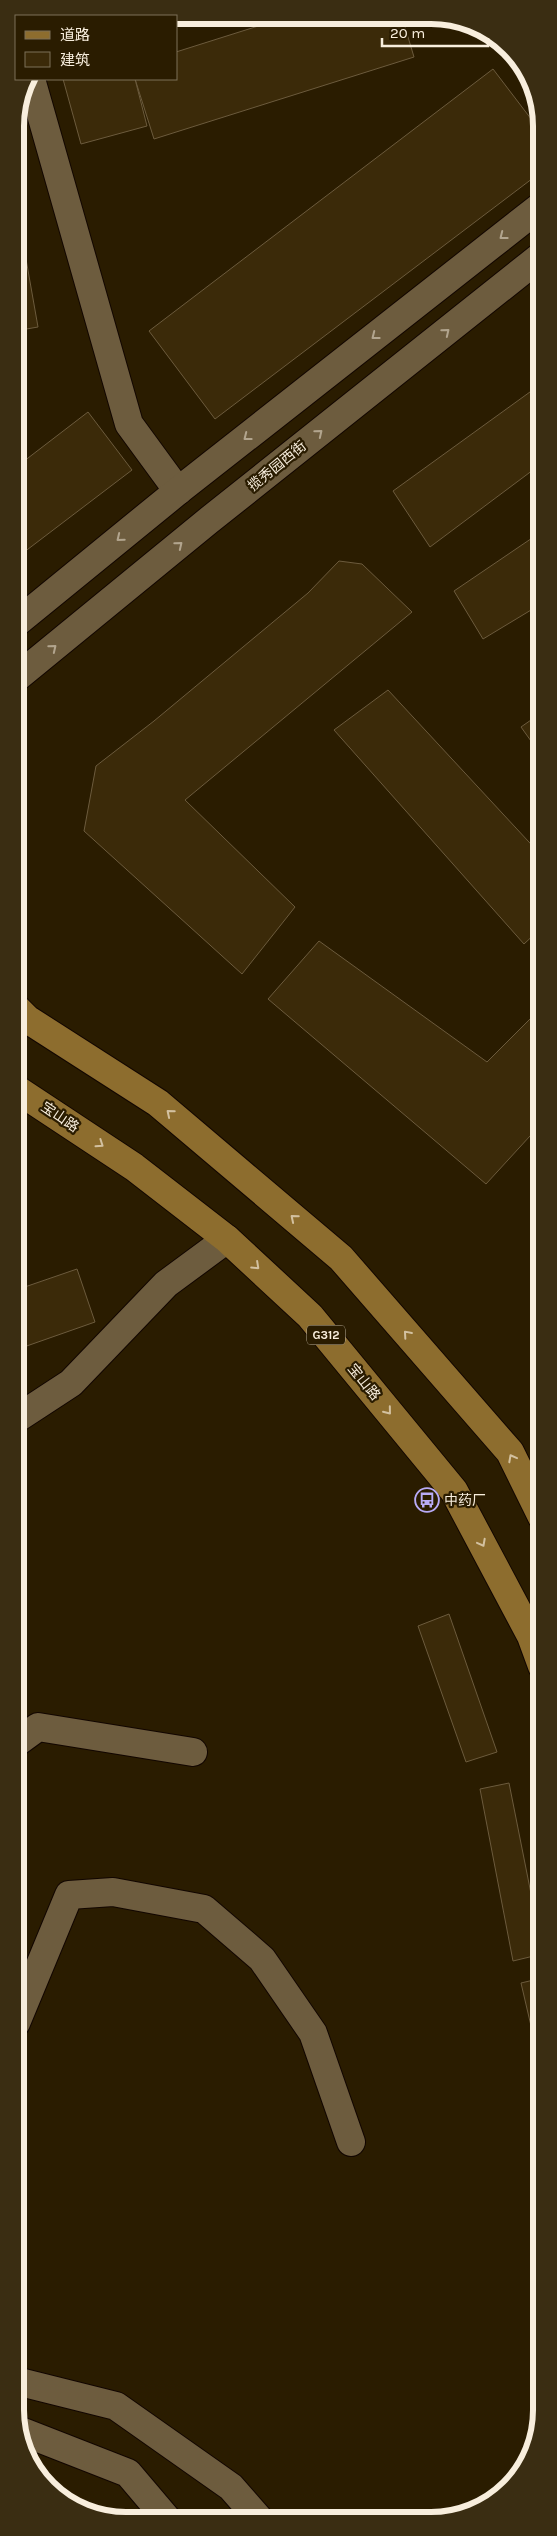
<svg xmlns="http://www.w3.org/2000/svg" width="557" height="2536" font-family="Karla,'Noto Sans SC',sans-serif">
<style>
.building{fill:#3b2a09;stroke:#6c5b3d}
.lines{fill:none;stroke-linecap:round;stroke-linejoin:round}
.minor-casing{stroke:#120600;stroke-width:30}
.tertiary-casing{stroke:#120600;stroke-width:30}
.primary-casing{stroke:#120600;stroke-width:30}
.minor{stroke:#6d5c3e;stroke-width:28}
.tertiary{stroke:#6d5c3e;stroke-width:28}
.primary{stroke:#8d6d2e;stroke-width:28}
.oneway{stroke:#b2a58e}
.oneway2{stroke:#d3c1a0}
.labels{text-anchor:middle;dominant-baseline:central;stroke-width:4.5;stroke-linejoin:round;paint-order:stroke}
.shield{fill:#2a1c00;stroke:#baaf9b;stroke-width:1}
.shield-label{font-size:12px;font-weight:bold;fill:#f8eedd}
.street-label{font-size:14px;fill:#f8eedd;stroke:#2a1c00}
.poi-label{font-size:14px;fill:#f8eedd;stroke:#2a1c00;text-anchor:start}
.rim{fill:none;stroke:#f8eedd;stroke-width:6}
</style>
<rect width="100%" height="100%" fill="#2a1c00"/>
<g class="building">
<polygon points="290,16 402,17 414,57 154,139 135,79 176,79 176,52"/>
<polygon points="493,69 541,132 541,172 215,419 149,331"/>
<polygon points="63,79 135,79 147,126 81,144"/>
<polygon points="23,242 38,327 15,331 15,243"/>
<polygon points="541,384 541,464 430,547 393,491"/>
<polygon points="88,412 132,470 15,559 15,468"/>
<polygon points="541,532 541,604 483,639 454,591"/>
<polygon points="339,561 362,564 412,612 185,800 295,907 242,974 84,831 96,766 154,721 308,593"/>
<polygon points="388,690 541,855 541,928 524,944 334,730"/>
<polygon points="541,713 541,755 521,727"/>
<polygon points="319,941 487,1062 541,1008 541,1124 486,1184 268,999"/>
<polygon points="77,1269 95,1322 21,1348 16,1333 16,1290"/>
<polygon points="449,1614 497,1752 466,1762 418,1626"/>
<polygon points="509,1783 542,1949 542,1954 513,1961 480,1789"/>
<polygon points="542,1978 542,2073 521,1983"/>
</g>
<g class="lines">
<g class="minor-casing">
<g id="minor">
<polyline points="31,79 129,424 178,491"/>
<polyline points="16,1419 71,1383 166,1284 227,1239"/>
<polyline points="16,1743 38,1727 193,1752"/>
<polyline points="16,2023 69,1895 113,1892 204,1909 262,1959 313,2033 351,2142"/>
<polyline points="16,2381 116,2406 231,2487 259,2519"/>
<polyline points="18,2430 128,2473 167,2519"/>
</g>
</g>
<g class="tertiary-casing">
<g id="tertiary">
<polyline points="15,624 178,491 541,206"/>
<polyline points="15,679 208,521 541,256"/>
</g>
</g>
<g class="primary-casing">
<g id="primary">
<polyline points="15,1007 27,1019 158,1103 341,1258 510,1452 542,1517"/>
<polyline points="16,1089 134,1167 227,1239 310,1316 454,1491 531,1636 542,1666"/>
</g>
</g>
<use href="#minor" class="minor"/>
<use href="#tertiary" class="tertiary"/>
<use href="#primary" class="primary"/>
</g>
<defs><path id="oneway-chevron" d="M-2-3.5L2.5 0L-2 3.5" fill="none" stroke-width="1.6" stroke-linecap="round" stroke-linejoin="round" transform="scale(1.25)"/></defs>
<g class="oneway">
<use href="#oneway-chevron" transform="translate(503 236) rotate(142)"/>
<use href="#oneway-chevron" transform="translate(446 332) rotate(-39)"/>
<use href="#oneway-chevron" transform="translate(375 336) rotate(142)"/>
<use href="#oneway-chevron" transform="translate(319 433) rotate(-39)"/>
<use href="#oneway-chevron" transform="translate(247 437) rotate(142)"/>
<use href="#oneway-chevron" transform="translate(120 538) rotate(141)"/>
<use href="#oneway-chevron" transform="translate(179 545) rotate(-39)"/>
<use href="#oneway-chevron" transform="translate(53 648) rotate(-39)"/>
</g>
<g class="oneway2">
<use href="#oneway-chevron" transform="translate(170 1113) rotate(-140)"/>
<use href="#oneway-chevron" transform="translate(100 1144) rotate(34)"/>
<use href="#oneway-chevron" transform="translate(294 1218) rotate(-140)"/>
<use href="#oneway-chevron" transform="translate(256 1266) rotate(43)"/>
<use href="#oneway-chevron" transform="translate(407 1334) rotate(-131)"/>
<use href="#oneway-chevron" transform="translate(388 1411) rotate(51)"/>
<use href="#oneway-chevron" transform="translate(512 1458) rotate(-118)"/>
<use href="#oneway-chevron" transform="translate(482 1543) rotate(62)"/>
</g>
<defs>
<g id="bus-ring" transform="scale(1.25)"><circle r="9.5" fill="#2a1c00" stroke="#b9abf7" stroke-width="1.5"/><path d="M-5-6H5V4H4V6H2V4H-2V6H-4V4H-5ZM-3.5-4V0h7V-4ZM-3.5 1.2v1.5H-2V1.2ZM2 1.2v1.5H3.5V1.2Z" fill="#b9abf7"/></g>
</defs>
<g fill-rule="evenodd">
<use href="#bus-ring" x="427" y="1500"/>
</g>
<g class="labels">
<rect class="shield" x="307" y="1325.5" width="38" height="19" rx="4"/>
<g class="shield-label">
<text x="326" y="1335">G312</text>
</g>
<g class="street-label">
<text transform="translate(277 466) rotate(-39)">揽秀园西街</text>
<text transform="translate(60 1117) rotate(34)">宝山路</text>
<text transform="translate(364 1382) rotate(51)">宝山路</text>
</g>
<g class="poi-label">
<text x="444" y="1500">中药厂</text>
</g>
</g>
<path d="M0 0H557V2536H0ZM126 24H431A102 102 0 0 1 533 126V2410A102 102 0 0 1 431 2512H126A102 102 0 0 1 24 2410V126A102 102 0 0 1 126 24Z" fill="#3a2d12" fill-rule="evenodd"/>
<path class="rim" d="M126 24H431A102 102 0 0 1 533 126V2410A102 102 0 0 1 431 2512H126A102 102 0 0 1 24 2410V126A102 102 0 0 1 126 24Z"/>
<rect x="15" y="15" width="162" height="65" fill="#2a1c00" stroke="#7c7058"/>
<rect x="25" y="31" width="25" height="8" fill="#8d6d2e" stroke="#7c7058"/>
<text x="60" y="40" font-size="15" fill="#f8eedd">道路</text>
<rect x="25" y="52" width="25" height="15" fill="#3b2a09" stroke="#7c7058"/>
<text x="60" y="65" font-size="15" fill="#f8eedd">建筑</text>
<path d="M382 38v8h106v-8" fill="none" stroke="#f8eedd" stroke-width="2.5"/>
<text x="390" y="38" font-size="15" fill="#f8eedd" stroke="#2a1c00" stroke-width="4" paint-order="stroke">20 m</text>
</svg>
